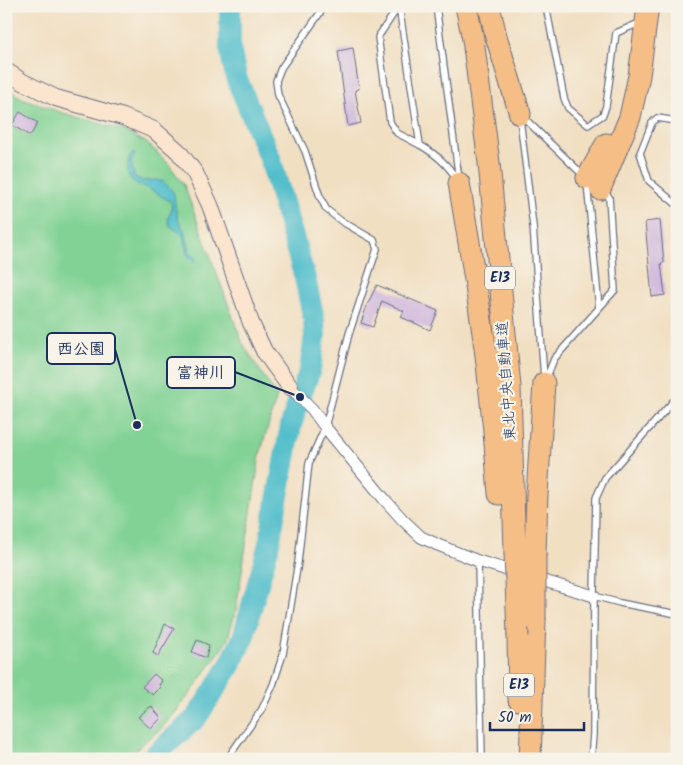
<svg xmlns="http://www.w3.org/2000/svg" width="683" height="765" font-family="Kalam,'Klee One',sans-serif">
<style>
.green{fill:#81d294;stroke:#4e8079}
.water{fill:#50bdcb;stroke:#367694}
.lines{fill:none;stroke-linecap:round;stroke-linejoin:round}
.river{stroke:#50bdcb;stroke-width:22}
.building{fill:#cdb3dc}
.lane-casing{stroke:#666d81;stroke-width:8}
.street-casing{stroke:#666d81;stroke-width:13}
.secondary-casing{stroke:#666d81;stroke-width:18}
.highway-casing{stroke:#666d81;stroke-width:23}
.lane{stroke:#fff;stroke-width:5.5}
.street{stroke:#fff;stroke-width:11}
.secondary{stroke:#fbe5cf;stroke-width:16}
.highway{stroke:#f6be87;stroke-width:21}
.highway-bridge-casing{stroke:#666d81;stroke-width:23;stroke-linecap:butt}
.highway-bridge{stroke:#f6be87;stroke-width:21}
.labels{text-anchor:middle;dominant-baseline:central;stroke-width:4.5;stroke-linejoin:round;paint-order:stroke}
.shield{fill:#f7f3e8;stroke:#5d6a87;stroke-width:1}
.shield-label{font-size:14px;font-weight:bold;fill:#1b2f5e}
.street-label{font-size:15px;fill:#1b2f5e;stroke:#f7f3e8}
.leader{fill:none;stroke:#1b2f5e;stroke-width:2}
.callout-dot{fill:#1b2f5e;stroke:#f7f3e8;stroke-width:2}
.callout{fill:#f7f3e8;stroke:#1b2f5e;stroke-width:2}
.callout-label{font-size:16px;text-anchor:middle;font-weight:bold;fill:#1b2f5e}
</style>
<rect width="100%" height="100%" fill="#f7f3e8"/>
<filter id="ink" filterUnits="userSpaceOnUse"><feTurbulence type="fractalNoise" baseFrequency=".02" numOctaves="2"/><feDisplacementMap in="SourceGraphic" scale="10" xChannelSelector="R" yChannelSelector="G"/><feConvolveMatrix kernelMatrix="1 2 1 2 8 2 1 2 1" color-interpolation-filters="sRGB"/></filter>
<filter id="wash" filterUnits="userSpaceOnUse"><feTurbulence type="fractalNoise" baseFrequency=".0096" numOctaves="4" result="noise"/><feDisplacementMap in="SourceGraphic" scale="20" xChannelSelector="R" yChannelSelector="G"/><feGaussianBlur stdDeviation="1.12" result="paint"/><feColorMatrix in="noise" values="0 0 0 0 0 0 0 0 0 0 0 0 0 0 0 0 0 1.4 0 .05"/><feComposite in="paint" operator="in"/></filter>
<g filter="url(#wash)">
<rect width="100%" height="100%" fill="#f1dfc2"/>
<polygon class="green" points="6,87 22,98 60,112 125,131 147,143 167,162 184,185 242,342 253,360 277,396 260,454 236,610 227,641 193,690 176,712 161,729 141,745 128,759 6,759"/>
<path class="water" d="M132,153L135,154L131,162L134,176L142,181L156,180L164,182L171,189L174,194L175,205L178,219L185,233L190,251L193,256L196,257L195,261C181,254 189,245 183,236C181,232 174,229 170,226L168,218L172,208L171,202C165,198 158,194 151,190C145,186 135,185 131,179C126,172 127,159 132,153Z"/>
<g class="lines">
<polyline class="river" points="150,759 196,718 229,667 243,638 269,544 291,425 300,397 310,370 315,336 314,320 305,278 270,158 236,77 230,48 230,6"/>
</g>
<g id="blocks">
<g class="building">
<polygon points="353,48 359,89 355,90 361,123 348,126 338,51"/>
<polygon points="20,112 38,123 30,136 12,125"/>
<polygon points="660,220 664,263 661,263 665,295 652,297 645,222"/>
<polygon points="377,285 438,311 430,330 401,317 404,311 382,301 373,327 361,323 367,305"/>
<polygon points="165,624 174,629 158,656 153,653"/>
<polygon points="197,640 209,645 206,658 192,652"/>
<polygon points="154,674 162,681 159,685 161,687 153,695 142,687"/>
<polygon points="151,706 161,718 151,729 138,717"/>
</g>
</g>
</g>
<g filter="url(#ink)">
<use href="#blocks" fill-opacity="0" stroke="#666d81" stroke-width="1"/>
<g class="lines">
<g class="lane-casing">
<g id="lane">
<path d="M399,6L420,145C437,155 446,163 457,179"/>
<polyline points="399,6 378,37 390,122 397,133 420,145"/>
<polyline points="436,6 459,179"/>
<polyline points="546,6 564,98 568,108 588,125 603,115 606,106 616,33 637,24"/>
<polyline points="523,117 583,175"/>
<polyline points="520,119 533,226 544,378"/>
<polyline points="677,121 657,118 652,123 640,153 649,181 677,205"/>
<polyline points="599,308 615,290 609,197 604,192"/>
<polyline points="546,379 554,359 599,308 587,183"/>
<polyline points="478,561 482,759"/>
<polyline points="594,596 620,603 677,614"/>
<polyline points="227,759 262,709 273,685 283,654 298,562 309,463 325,427 349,334 377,249 374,240 341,221 326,209 319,194 305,151 278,95 276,81 281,68 325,6"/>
<polyline points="591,759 593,734 594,596 596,498 605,478 677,397"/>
</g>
</g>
<g class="street-casing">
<polyline id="street" points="290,387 312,409 325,427 385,500 403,520 421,537 438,545 478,561 594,596"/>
</g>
<g class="secondary-casing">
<polyline id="secondary" points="6,71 23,82 56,98 123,117 154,130 178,151 195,173 210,205 251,323 264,351 290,387"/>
</g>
<g class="highway-casing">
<g id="highway">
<polyline points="466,6 473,39 489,163 510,387 515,552"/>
<polyline points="489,6 496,36 520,114"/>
<polyline points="587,178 606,144"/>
<path d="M459,183C469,243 480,304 487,364C492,407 496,450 499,494"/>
<polyline points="600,189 630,117 639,76 648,6"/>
<polyline points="535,554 537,495 544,383"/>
<polyline points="518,637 519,700"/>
<polyline points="530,759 535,620"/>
</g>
</g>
<use href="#lane" class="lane"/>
<use href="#street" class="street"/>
<use href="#secondary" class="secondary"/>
<use href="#highway" class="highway"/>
<g class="highway-bridge-casing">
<g id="highway-bridge">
<polyline points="515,552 518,637"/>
<polyline points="535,554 535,620"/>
</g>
</g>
<use href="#highway-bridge" class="highway-bridge"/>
</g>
</g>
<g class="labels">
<g class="shield">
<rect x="485" y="266.5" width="30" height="23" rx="4"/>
<rect x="504" y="673.5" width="30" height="23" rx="4"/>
</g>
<g class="shield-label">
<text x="500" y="278">E13</text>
<text x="519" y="685">E13</text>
</g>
<g class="street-label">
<text transform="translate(507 381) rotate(-94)">東北中央自動車道</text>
</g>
</g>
<path class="leader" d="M137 425L115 349M300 397L235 372"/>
<g class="callout-dot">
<circle cx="137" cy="425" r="5"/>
<circle cx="300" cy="397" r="5"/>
</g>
<g class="callout">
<rect x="47" y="333" width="68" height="31" rx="5"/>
<rect x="167" y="357" width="68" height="31" rx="5"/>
</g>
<g class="callout-label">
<text x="81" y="354">西公園</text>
<text x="201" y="378">富神川</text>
</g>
<rect width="683" height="765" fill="none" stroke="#f7f3e8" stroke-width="25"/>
<path d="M490 722v8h94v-8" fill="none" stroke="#1b2f5e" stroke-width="2.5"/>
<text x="498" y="722" font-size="15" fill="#1b2f5e" stroke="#f7f3e8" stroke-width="4" paint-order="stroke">50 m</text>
</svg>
